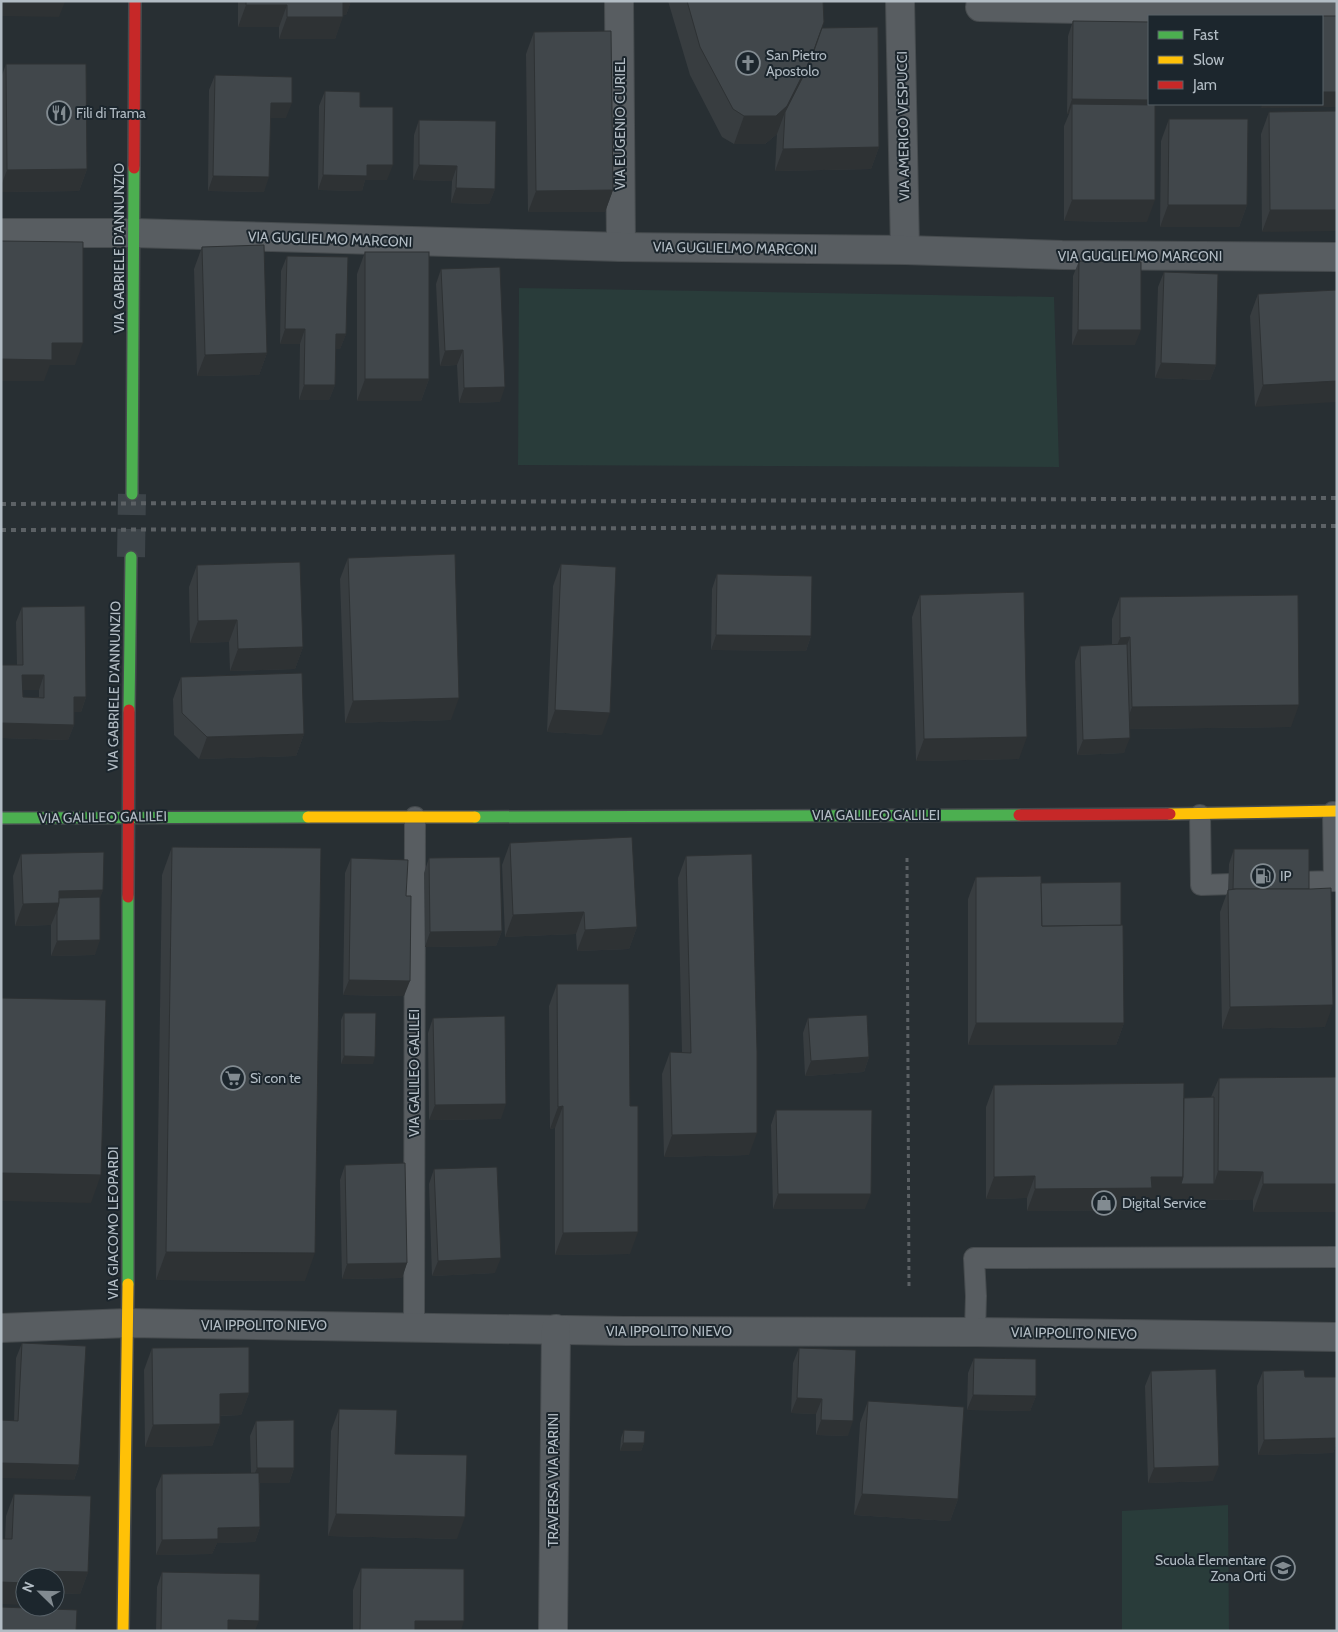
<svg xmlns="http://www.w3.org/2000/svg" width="1338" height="1632" font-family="Cabin,sans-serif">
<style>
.green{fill:#293c3a}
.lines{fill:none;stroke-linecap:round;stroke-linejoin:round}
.secondary-tunnel{stroke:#3d4449;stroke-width:28;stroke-dasharray:28 14;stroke-linecap:butt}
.lane-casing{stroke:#464b4e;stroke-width:22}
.street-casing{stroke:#464b4e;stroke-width:30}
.fast-casing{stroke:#464b4e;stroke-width:14}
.slow-casing{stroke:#464b4e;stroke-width:14}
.jam-casing{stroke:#464b4e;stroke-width:14}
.path{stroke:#5c6165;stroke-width:3;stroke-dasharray:4 4;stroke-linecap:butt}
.lane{stroke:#585d61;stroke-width:20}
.street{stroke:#585d61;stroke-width:28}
.fast{stroke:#4caf50;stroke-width:11}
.slow{stroke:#ffc107;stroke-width:11}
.jam{stroke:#c62828;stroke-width:11}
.rail{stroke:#5c6165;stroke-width:4;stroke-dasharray:5 5;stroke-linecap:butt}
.wall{fill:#383d40;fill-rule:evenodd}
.shaded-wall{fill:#2e3234}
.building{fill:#41474b;stroke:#2e3234;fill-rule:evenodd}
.labels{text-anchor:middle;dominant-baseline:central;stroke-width:4;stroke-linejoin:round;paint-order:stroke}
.poi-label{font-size:14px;fill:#b2bcc4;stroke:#1c262d;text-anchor:start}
.street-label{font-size:14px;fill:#b2bcc4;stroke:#1c262d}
</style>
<rect width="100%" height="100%" fill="#282f33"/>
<g class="green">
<polygon points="519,288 1054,297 1059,467 518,465"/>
<polygon points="1228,1505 1229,1631 1122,1631 1122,1511"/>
</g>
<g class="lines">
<polyline class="secondary-tunnel" points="131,557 132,494"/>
<g class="lane-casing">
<g id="lane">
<polyline points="1200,815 1201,885 1334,881 1333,812"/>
<polyline points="414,1328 415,817"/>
<polyline points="975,1332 976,1296 974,1258 1337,1257"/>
</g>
</g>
<g class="street-casing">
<g id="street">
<polyline points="619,1 621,247"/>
<polyline points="900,1 905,250"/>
<polyline points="980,7 1337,14"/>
<polyline points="1,233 134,233 621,247 905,250 1062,255 1337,257"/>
<polyline points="1,1328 128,1323 625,1331 975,1332 1337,1337"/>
<polyline points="553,1631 556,1329"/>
</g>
</g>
<g class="fast-casing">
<g id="fast">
<polyline points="132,494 134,168"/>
<polyline points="129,710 131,557"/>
<polyline points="475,817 1019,815"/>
<polyline points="1,818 308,817"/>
<polyline points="128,897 128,1284"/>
</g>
</g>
<g class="slow-casing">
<g id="slow">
<polyline points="1170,814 1337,811"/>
<polyline points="308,817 475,817"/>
<polyline points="123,1631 128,1284"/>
</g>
</g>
<g class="jam-casing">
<g id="jam">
<polyline points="134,168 135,1"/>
<polyline points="1019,815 1170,814"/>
<polyline points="128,897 129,710"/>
</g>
</g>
<polyline class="path" points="907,858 909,1290"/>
<use href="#lane" class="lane"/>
<use href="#street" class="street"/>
<use href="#fast" class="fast"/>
<use href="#slow" class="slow"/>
<use href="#jam" class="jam"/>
<g class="rail">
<polyline points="1,504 1337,498"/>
<polyline points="1,530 1337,526"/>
</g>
</g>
<g class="wall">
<polygon points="238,1 351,1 346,15 343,15 335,39 279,39 279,27 238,27"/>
<polygon points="668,1 823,1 822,28 879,147 871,169 775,171 777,134 765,144 734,144 722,137 690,75"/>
<polygon points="1073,21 1148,100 1146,105 1147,222 1064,221 1064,126 1069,114 1067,114 1068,36"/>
<polygon points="534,32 613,190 605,212 528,212 526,54"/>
<polygon points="6,64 87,169 79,191 1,192 1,78"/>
<polygon points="215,75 286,118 270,118 264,192 208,191 209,90"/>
<polygon points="325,91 360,107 387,180 365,180 362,191 318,190 319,106"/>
<polygon points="1337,111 1262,232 1261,134 1269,112"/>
<polygon points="1169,119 1247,205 1239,227 1160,227 1161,141"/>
<polygon points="419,120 495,189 489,204 451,203 452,181 413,180 414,135"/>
<polygon points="202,247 267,353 259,375 197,376 194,269"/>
<polygon points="365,252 429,379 421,401 357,401 357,274"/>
<polygon points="287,256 346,334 340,349 336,349 335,385 329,400 299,400 300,344 280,344 281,271"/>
<polygon points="1079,261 1135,345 1072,345 1073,276"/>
<polygon points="441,269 500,402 459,403 457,365 440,366 436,284"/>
<polygon points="1164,272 1216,365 1210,380 1155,378 1158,287"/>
<polygon points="1337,290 1255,407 1250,316 1258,294"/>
<polygon points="348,558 451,720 345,723 340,579"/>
<polygon points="561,564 602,735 547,732 553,586"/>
<polygon points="197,565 303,647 295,669 230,671 229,642 190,643 189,587"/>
<polygon points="717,574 811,636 806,651 711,650 712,589"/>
<polygon points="920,595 1019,759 916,761 912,617"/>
<polygon points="1120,597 1291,727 1130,729 1124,753 1077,755 1075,661 1080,646 1112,645 1112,619"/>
<path d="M22,607L86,697L81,712H74V725L68,740L1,738V665H17L16,622ZM22,690H39V697H23Z"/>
<polygon points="181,677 304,734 296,756 199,759 174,735 173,699"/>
<polygon points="510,843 637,927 629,949 577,951 576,934 505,937 502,865"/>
<polygon points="172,847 305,1281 156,1280 162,875"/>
<polygon points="1234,849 1309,889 1325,1027 1222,1029 1220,912 1228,890 1229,864"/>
<polygon points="21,854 103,890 100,897 95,955 51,956 51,925 15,926 13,876"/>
<polygon points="686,856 749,1155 664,1157 662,1074 670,1052 682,1053 678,878"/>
<polygon points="351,858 406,896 404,996 343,995 345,873"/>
<polygon points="429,858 502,931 496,946 425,947 424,873"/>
<polygon points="976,877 1041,883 1121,925 1124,1023 1116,1045 968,1045 968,899"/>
<polygon points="557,984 630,1254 555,1255 555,1128 550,1129 549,1006"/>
<polygon points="344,1013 373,1064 341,1064 341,1020"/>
<polygon points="433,1018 501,1119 429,1120 428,1033"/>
<polygon points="808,1018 869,1057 864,1072 805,1076 803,1033"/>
<polygon points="1337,1077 1253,1212 1253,1200 1148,1199 1144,1210 1027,1211 1027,1198 986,1199 986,1107 994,1085 1184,1098 1211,1097 1219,1078"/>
<polygon points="776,1110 865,1209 773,1209 771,1125"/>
<polygon points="345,1165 407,1263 402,1278 342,1279 340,1180"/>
<polygon points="434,1169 495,1273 432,1276 429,1184"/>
<polygon points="22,1343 79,1465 74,1480 14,1421 16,1358"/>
<polygon points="152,1348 249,1393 241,1415 220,1416 220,1424 212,1446 145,1447 144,1370"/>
<polygon points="799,1348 848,1436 816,1435 816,1414 791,1413 793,1363"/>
<polygon points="974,1358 1036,1396 1030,1411 967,1410 968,1373"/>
<polygon points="1151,1371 1213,1481 1148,1483 1145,1386"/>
<polygon points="1263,1371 1305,1377 1337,1377 1337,1442 1333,1453 1258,1455 1257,1386"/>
<polygon points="868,1401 958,1499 950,1521 854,1515 860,1423"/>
<polygon points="339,1409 395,1454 457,1539 328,1536 331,1431"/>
<polygon points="256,1421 294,1468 289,1483 260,1483 260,1527 255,1542 217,1543 212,1554 156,1555 156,1489 162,1474 251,1473 250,1436"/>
<polygon points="624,1430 644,1443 641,1451 620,1451 621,1438"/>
<polygon points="14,1494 88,1572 80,1594 55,1593 55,1577 5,1539 6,1516"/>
<polygon points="361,1568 461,1631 353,1631 353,1590"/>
<polygon points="162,1572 255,1631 156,1631 157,1587"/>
</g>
<g class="shaded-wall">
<polygon points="1,1 65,2 59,17 1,16"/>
<polygon points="339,1 351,1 346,15 334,16"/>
<polygon points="527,1 597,1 526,2"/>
<polygon points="246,5 287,5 279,27 238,27"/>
<polygon points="287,17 343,17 335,39 279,39"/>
<polygon points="811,58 801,86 785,112 777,134 765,144 734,144 744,116"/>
<polygon points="1322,92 1337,92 1337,107 1261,108 1262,104 1322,104"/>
<polygon points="1072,99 1148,100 1142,115 1072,104 1069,114 1067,114"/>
<polygon points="271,103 292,103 286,118 265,118"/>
<polygon points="879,147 871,169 775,171 783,149"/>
<polygon points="367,165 393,165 387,180 365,180 362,191 318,190 323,175"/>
<polygon points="419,165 457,166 452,181 413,180"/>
<polygon points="87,169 79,191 1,192 1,186 7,170"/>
<polygon points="213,176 269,177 264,192 208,191"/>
<polygon points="456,188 495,189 489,204 451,203"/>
<polygon points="613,190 605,212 528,212 536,191"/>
<polygon points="1072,200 1155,200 1147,222 1064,221"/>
<polygon points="1168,205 1247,205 1239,227 1160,227"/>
<polygon points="1270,210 1337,210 1337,231 1262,232"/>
<polygon points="285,329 305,329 300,344 280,344"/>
<polygon points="1078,330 1141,330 1135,345 1072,345"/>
<polygon points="336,334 346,334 340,349 331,349"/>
<polygon points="52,343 83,343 75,365 50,365 44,381 1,381 1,359"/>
<polygon points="463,350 457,365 440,366 445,351"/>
<polygon points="267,353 259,375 197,376 205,355"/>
<polygon points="1161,363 1216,365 1210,380 1155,378"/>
<polygon points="365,379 429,379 421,401 357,401"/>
<polygon points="1337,381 1337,402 1255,407 1263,385"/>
<polygon points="304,385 335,385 329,400 299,400"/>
<polygon points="505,387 500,402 459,403 464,388"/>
<polygon points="237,620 229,642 190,643 198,621"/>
<polygon points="716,635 811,636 806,651 711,650"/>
<polygon points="1130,637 1122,659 1112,659 1120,638"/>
<polygon points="303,647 295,669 230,671 238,649"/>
<polygon points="22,675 44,675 39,690 17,690"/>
<polygon points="74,697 86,697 81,712 69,712"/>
<polygon points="459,698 451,720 345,723 353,701"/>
<polygon points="1299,705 1291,727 1124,729 1132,707"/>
<polygon points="555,710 610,713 602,735 547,732"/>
<polygon points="1,723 74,725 68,740 1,738"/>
<polygon points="304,734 296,756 199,759 207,737"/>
<polygon points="1027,737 1019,759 916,761 924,739"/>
<polygon points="1130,738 1124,753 1077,755 1083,740"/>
<polygon points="103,890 95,912 57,911 51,925 15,926 23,904 59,891"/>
<polygon points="584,912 576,934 505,937 513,915"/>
<polygon points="637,927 629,949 577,951 585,930"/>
<polygon points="502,931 496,946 425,947 430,932"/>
<polygon points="100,940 95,955 51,956 57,941"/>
<polygon points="349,980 410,981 404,996 343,995"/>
<polygon points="1333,1005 1325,1027 1222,1029 1230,1007"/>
<polygon points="976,1023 1124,1023 1116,1045 968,1045"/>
<polygon points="344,1056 375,1057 373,1064 341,1064"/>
<polygon points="869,1057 864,1072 805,1076 811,1061"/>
<polygon points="506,1104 501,1119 429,1120 435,1105"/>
<polygon points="563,1106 555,1128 550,1129 558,1107"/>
<polygon points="757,1133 749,1155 664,1157 672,1135"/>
<polygon points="1218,1171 1263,1172 1253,1200 1148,1199 1144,1210 1027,1211 1035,1189 1151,1177 1183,1177 1214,1184"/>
<polygon points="1,1173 101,1175 91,1203 1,1201"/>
<polygon points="1035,1176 1027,1198 986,1199 994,1177"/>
<polygon points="1263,1184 1337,1184 1337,1212 1253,1212"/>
<polygon points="778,1194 871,1194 865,1209 773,1209"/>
<polygon points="638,1232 630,1254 555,1255 563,1233"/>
<polygon points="166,1252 315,1253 305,1281 156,1280"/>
<polygon points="501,1258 495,1273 432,1276 438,1261"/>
<polygon points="407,1263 402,1278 342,1279 347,1264"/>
<polygon points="249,1393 241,1415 212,1416 220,1394"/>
<polygon points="973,1395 1036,1396 1030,1411 967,1410"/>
<polygon points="797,1398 822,1399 816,1414 791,1413"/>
<polygon points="821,1420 853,1421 848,1436 816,1435"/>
<polygon points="220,1424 212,1446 145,1447 153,1425"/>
<polygon points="1337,1438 1337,1442 1333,1453 1258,1455 1264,1440"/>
<polygon points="623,1443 644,1443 641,1451 620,1451"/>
<polygon points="1,1463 79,1465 74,1480 1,1478"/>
<polygon points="1219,1466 1213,1481 1148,1483 1154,1468"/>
<polygon points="257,1468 294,1468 289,1483 251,1483"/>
<polygon points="862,1494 958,1499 950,1521 854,1515"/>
<polygon points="336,1514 465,1517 457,1539 328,1536"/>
<polygon points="260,1527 255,1542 217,1543 212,1554 156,1555 162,1540 218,1528"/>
<polygon points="37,1571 88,1572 80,1594 55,1593 55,1577 35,1577"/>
<polygon points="1,1582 25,1583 25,1605 1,1604"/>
<polygon points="228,1620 259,1621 255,1631 224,1631"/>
<polygon points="415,1621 464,1621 461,1631 412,1631"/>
</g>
<g class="building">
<polygon points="246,1 343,1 343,17 287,17 287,5 246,5"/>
<polygon points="687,1 823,1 824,22 811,58 787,106 776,116 744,116 733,109 700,47"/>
<polygon points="1266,16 1337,16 1337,92 1322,92 1322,16"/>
<polygon points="1073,21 1149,22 1148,100 1072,99"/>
<polygon points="878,27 879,147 783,149 785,112 809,65 822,28"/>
<polygon points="611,31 613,190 536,191 534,32"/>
<polygon points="6,64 86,64 87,169 7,170"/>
<polygon points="215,75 292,77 292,103 271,103 269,177 213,176"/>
<polygon points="325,91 360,92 360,107 393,107 393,165 367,165 367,176 323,175"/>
<polygon points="1072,104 1155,105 1155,200 1072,200"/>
<polygon points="1337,111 1337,210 1270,210 1269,112"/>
<polygon points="1169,119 1248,119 1247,205 1168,205"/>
<polygon points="419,120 496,121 495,189 456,188 457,166 419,165"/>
<polygon points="1,241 83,242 83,343 52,343 52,360 1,359"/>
<polygon points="264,245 267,353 205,355 202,247"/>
<rect x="365" y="252" width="64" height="127"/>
<polygon points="287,256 348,257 346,334 336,334 335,385 304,385 305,329 285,329"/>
<polygon points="1079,261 1141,262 1141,330 1078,330"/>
<polygon points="500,267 505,387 464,388 463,350 445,351 441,269"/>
<polygon points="1164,272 1218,274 1216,365 1161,363"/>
<polygon points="1337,290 1337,381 1263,385 1258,294"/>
<polygon points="455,554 459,698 353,701 348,558"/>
<polygon points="300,562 303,647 238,649 237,620 198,621 197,565"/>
<polygon points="561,564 616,567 610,713 555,710"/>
<polygon points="717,574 812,576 811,636 716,635"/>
<polygon points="1024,592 1027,737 924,739 920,595"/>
<polygon points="1298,595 1299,705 1132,707 1130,637 1120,638 1120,597"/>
<path d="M85,606L86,697H74V725L1,723V665H23L22,607ZM22,675H44V698L23,697Z"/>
<polygon points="1127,644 1130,738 1083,740 1080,646"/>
<polygon points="302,673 304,734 207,737 182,713 181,677"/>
<polygon points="632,837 637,927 585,930 584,912 513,915 510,843"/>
<polygon points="172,847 321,848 315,1253 166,1252"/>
<polygon points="1234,849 1309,849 1309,889 1233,889"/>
<polygon points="104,852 103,890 59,891 59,903 23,904 21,854"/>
<polygon points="752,854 757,1051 757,1133 672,1135 670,1052 691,1053 686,856"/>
<polygon points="500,857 502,931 430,932 429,858"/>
<polygon points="351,858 408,860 406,896 411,896 410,981 349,980"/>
<polygon points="1041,876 1042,926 1123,925 1124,1023 976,1023 976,877"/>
<polygon points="1121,882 1121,925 1042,926 1041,883"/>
<polygon points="1331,888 1333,1005 1230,1007 1228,890 1236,889 1311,889"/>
<polygon points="100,897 100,940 57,941 57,911 59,903 59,898"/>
<polygon points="557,984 629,984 630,1106 638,1106 638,1232 563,1233 563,1106 558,1107"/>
<polygon points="1,998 106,1000 101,1175 1,1173"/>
<polygon points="344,1013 376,1013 375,1057 344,1056"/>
<polygon points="867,1015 869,1057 811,1061 808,1018"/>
<polygon points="505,1016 506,1104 435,1105 433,1018"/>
<polygon points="1337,1077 1337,1184 1263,1184 1263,1172 1218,1171 1219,1078"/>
<polygon points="1184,1083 1183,1177 1151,1177 1152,1188 1035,1189 1035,1176 994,1177 994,1085"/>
<polygon points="1214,1097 1214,1184 1181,1184 1183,1177 1184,1098"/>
<polygon points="776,1110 872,1110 871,1194 778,1194"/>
<polygon points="405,1163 407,1263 347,1264 345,1165"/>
<polygon points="497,1167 501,1258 438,1261 434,1169"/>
<polygon points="22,1343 86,1346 79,1465 1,1463 1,1420 18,1421"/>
<polygon points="249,1347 249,1393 220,1394 220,1424 153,1425 152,1348"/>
<polygon points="799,1348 856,1350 853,1421 821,1420 822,1399 797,1398"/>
<polygon points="974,1358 1036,1359 1036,1396 973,1395"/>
<polygon points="1216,1369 1219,1466 1154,1468 1151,1371"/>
<polygon points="1304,1370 1305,1377 1337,1377 1337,1438 1264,1440 1263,1371"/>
<polygon points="868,1401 964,1407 958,1499 862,1494"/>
<polygon points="339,1409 397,1410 395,1454 467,1455 465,1517 336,1514"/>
<polygon points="294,1420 294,1468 257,1468 256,1421"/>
<polygon points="624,1430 645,1431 644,1443 623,1443"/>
<polygon points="259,1473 260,1527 218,1528 218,1539 162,1540 162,1474"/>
<polygon points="14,1494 91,1496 88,1572 37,1571 37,1577 25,1577 25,1583 1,1582 1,1539 12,1539"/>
<polygon points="361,1568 464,1569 464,1621 415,1621 415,1631 360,1631"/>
<polygon points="162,1572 260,1574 259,1621 228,1620 228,1631 161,1631"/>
<polygon points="1,1607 77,1610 76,1631 1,1631"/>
</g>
<defs>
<g id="church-ring" transform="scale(1.25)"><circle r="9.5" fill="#1c262d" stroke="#828b91" stroke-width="1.5"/><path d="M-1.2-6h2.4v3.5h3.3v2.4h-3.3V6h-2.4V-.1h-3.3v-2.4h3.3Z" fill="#828b91"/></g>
<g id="restaurant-ring" transform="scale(1.25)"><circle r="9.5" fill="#1c262d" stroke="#828b91" stroke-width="1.5"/><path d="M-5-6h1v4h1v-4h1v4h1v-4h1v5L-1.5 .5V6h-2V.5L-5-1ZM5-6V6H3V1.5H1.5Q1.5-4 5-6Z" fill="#828b91"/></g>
<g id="fuel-ring" transform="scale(1.25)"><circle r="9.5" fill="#1c262d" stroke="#828b91" stroke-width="1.5"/><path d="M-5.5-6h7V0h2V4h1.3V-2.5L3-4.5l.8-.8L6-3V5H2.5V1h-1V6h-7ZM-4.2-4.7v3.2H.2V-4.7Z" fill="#828b91"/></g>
<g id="supermarket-ring" transform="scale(1.25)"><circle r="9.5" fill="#1c262d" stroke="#828b91" stroke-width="1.5"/><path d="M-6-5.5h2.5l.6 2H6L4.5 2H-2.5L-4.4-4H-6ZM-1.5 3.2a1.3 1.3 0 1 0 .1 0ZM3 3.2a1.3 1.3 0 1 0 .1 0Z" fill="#828b91"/></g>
<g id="shop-ring" transform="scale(1.25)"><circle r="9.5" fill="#1c262d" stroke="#828b91" stroke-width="1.5"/><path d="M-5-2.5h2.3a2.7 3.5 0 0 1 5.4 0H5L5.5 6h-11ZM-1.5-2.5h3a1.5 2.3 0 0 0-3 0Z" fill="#828b91"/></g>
<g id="school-ring" transform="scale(1.25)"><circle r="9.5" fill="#1c262d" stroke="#828b91" stroke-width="1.5"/><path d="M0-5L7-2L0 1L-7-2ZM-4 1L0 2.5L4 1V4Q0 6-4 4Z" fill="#828b91"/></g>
</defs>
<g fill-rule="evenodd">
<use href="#church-ring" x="748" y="63"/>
<use href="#restaurant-ring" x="59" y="113"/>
<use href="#fuel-ring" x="1263" y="876"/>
<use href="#supermarket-ring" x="233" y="1078"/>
<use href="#shop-ring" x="1104" y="1203"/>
<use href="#school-ring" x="1283" y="1568"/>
</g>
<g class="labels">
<g class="poi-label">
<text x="766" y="55">San Pietro<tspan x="766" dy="16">Apostolo</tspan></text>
<text x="76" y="113">Fili di Trama</text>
<text x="1280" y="876">IP</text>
<text x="250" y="1078">Sì con te</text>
<text x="1122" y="1203">Digital Service</text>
<text x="1266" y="1560" text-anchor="end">Scuola Elementare<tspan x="1266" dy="16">Zona Orti</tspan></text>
</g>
<g class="street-label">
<text transform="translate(620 124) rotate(-90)">VIA EUGENIO CURIEL</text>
<text transform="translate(903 126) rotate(-91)">VIA AMERIGO VESPUCCI</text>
<text transform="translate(330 239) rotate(2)">VIA GUGLIELMO MARCONI</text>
<text transform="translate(119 248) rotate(-90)">VIA GABRIELE D'ANNUNZIO</text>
<text transform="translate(735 248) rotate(1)">VIA GUGLIELMO MARCONI</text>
<text x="1140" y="256">VIA GUGLIELMO MARCONI</text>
<text transform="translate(114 686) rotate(-89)">VIA GABRIELE D'ANNUNZIO</text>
<text x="876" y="815">VIA GALILEO GALILEI</text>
<text transform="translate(103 817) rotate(-1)">VIA GALILEO GALILEI</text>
<text transform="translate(414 1073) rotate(-90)">VIA GALILEO GALILEI</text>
<text transform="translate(113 1223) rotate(-90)">VIA GIACOMO LEOPARDI</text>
<text x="264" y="1325">VIA IPPOLITO NIEVO</text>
<text x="669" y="1331">VIA IPPOLITO NIEVO</text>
<text transform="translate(1074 1333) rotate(1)">VIA IPPOLITO NIEVO</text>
<text transform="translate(553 1480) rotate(-90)">TRAVERSA VIA PARINI</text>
</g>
</g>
<rect width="1338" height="1632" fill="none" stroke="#b2bcc4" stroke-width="5"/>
<rect x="1148" y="15" width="175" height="90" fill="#1c262d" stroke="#586269"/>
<rect x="1158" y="31" width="25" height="8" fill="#4caf50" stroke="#586269"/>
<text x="1193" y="40" font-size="15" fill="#b2bcc4">Fast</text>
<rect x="1158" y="56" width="25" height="8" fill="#ffc107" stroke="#586269"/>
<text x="1193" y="65" font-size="15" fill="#b2bcc4">Slow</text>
<rect x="1158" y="81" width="25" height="8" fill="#c62828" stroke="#586269"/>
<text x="1193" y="90" font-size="15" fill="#b2bcc4">Jam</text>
<g transform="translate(40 1592) rotate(293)"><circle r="24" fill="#1c262d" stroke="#586269"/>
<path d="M0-4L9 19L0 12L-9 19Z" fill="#828b91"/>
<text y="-8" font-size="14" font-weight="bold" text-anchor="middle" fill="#b2bcc4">N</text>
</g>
</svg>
